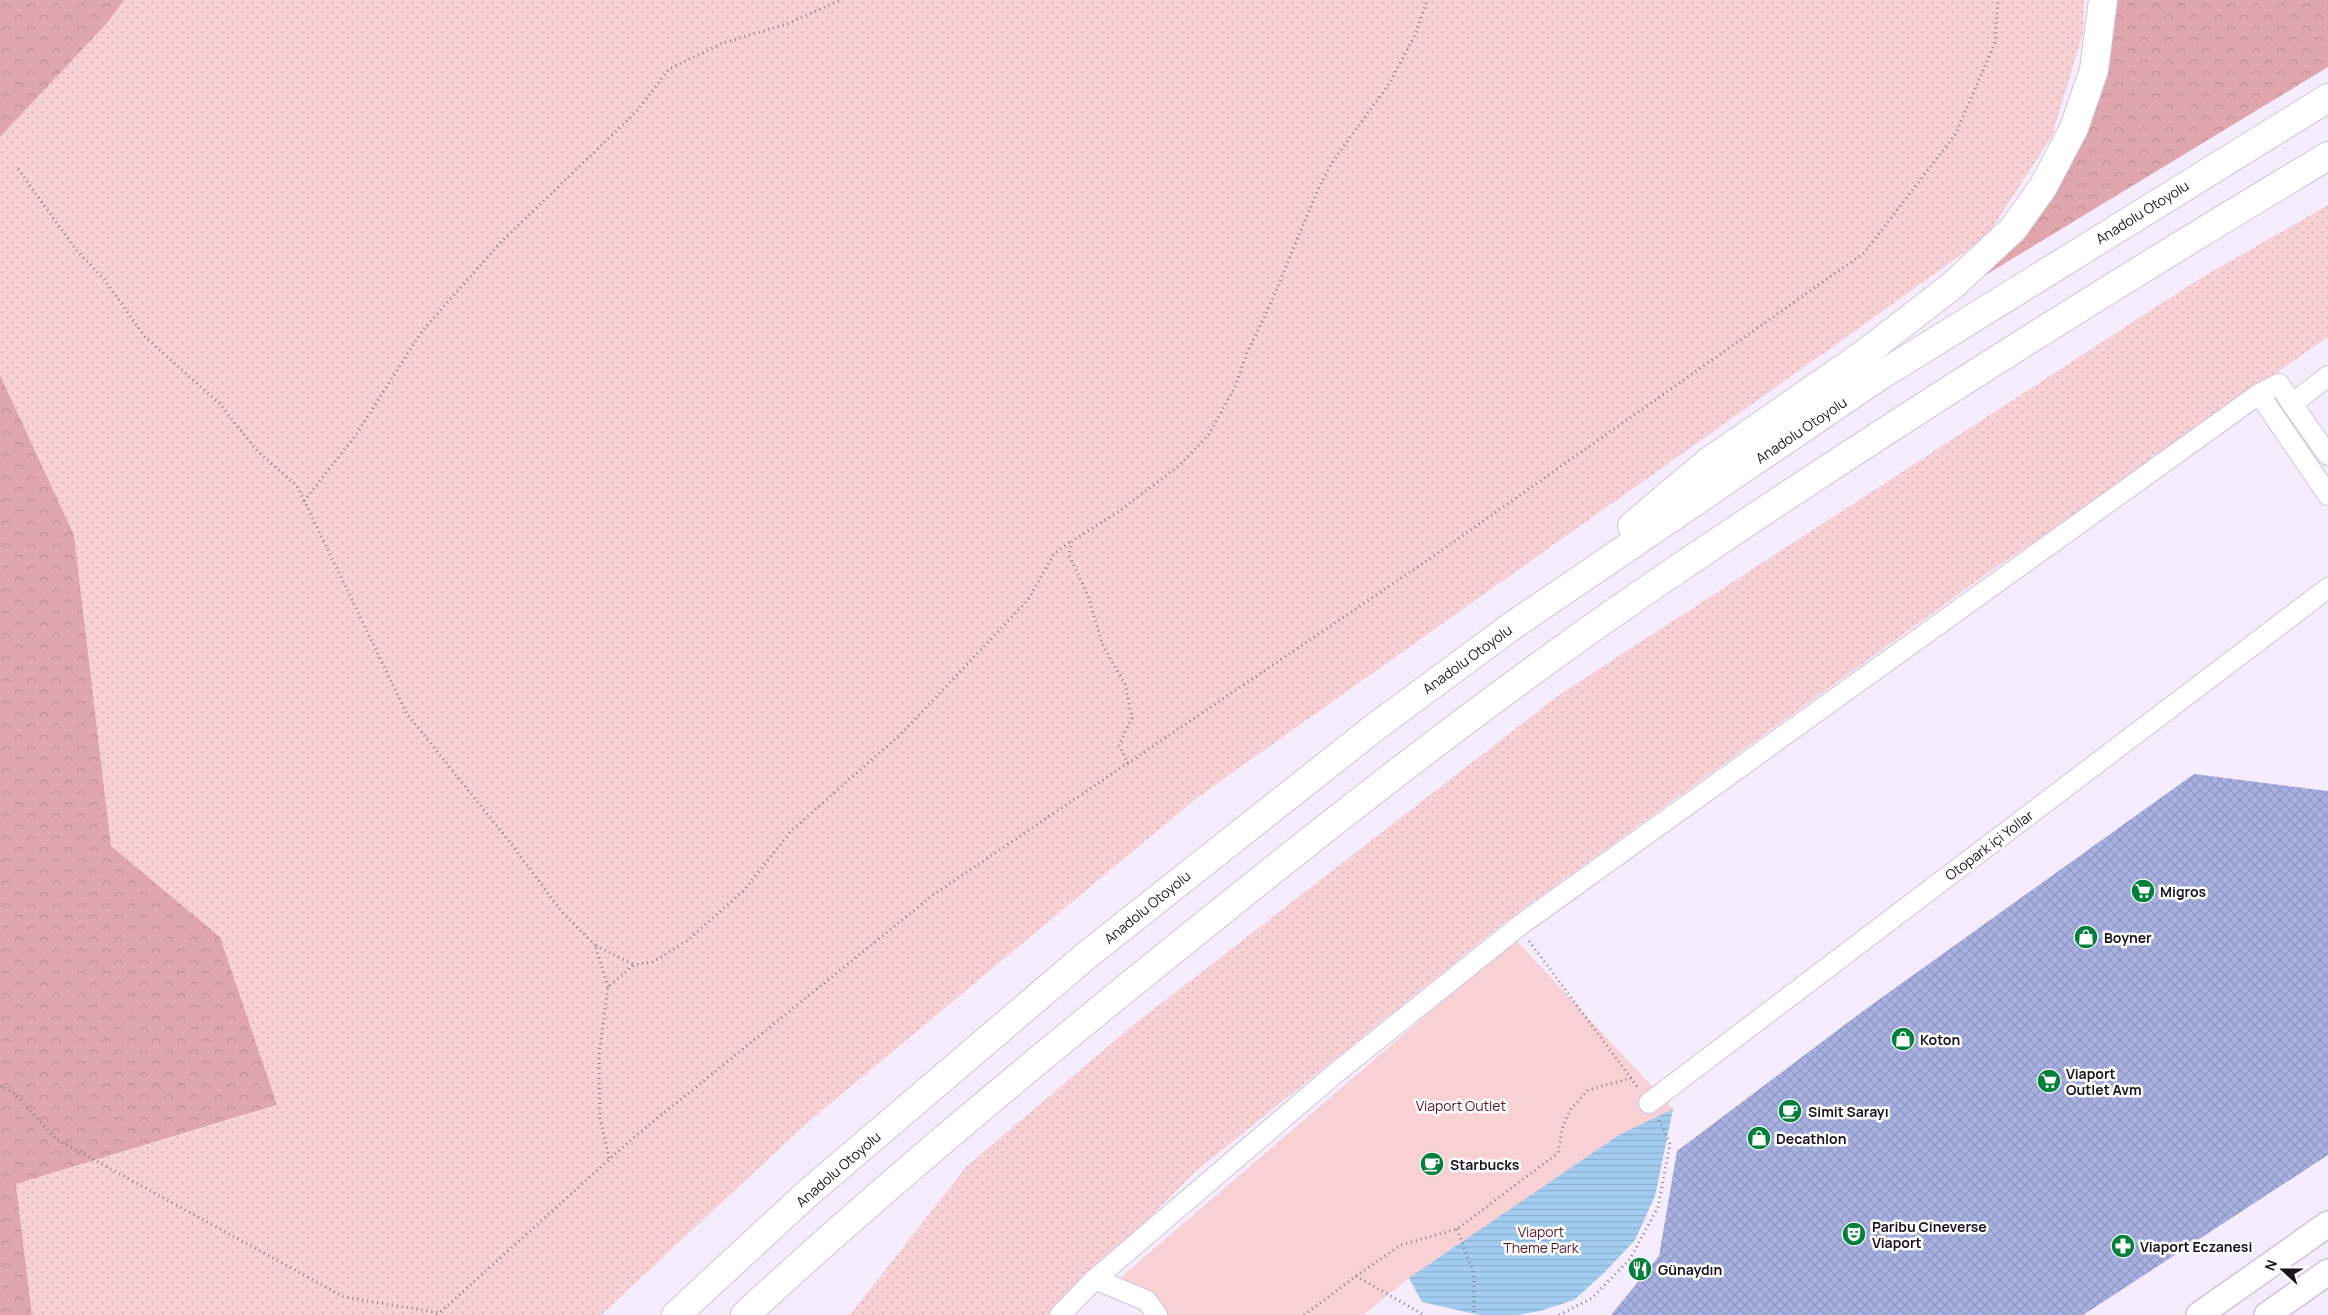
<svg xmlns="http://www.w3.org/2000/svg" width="2328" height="1315" font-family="Manrope,sans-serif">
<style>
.grass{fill:url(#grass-dots)}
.forest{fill:url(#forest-crowns)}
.park{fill:#f8d1d5}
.water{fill:url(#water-rules)}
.building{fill:url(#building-cross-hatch)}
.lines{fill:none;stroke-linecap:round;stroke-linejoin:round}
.minor-casing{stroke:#d1c2df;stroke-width:22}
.major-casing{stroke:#d1c2df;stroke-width:28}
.highway-casing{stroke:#d1c2df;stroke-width:30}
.path{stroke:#88818f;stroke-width:3;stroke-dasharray:1 4;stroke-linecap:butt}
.minor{stroke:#fff;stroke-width:20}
.major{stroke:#fff;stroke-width:25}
.highway{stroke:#fff;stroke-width:28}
.labels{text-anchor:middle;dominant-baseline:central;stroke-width:5;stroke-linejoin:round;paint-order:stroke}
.street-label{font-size:14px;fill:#18131d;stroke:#fff}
.poi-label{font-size:14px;font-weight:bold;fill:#18131d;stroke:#fff;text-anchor:start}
.park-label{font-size:14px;fill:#5b1727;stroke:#fff}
</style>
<defs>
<pattern id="grass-dots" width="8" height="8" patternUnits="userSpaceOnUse" patternTransform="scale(1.25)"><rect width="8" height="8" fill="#f8d1d5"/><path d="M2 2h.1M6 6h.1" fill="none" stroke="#d4b3b6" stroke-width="1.8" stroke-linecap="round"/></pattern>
<pattern id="forest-crowns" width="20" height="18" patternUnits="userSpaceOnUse" patternTransform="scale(1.25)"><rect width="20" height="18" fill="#dfa6ad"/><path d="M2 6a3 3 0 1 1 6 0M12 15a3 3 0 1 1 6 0" fill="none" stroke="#bf8e94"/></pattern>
<pattern id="water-rules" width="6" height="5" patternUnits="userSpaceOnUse" patternTransform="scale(1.25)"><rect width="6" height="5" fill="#a2cdf1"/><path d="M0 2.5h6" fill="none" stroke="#8bafce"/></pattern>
<pattern id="building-cross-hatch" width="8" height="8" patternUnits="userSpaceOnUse" patternTransform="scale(1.25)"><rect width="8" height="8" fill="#a8b1e1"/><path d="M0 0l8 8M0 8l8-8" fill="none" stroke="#9097c1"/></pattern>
</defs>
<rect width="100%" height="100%" fill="#f5ecfe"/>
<g class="grass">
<polygon points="124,0 2084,0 2083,33 2052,136 1987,236 1869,321 1198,797 807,1123 601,1315 32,1315 16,1184 276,1106 220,937 111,846 74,535 0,375 0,137 108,22"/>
<polygon points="2328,205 2328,337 2279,371 2227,416 1999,565 1509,919 1197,1170 1051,1315 850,1315 966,1167 1132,1026 1559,695 2196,281"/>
</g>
<g class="forest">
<polygon points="0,0 124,0 108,22 0,137"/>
<polygon points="2114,0 2328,0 2328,67 1961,290 2031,222"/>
<polygon points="0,375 74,535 111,846 220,937 277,1105 16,1184 32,1315 0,1315"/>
</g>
<polygon class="park" points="1515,939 1673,1109 1635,1240 1574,1300 1480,1315 1422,1302 1409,1278 1363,1315 1148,1315 1113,1284"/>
<polygon class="water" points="1673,1109 1655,1196 1635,1240 1605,1272 1574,1300 1540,1311 1517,1315 1480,1315 1422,1302 1409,1278 1619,1135"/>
<polygon class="building" points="2194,774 2328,791 2328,1155 2083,1315 1611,1315 1659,1256 1677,1151 1863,1011"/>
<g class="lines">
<g class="minor-casing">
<g id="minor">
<polyline points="2259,394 2279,384 2292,404 2328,376"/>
<polyline points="2292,404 2328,455"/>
<polyline points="1649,1103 2328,588"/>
<polyline points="1095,1279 1147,1301 1157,1315"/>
<polyline points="1060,1315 1095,1279 1337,1072 1519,926 2259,394 2328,495"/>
</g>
</g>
<g class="major-casing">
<g id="major">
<polyline points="2199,1315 2328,1224"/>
<polyline points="2267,1315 2328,1272"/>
</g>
</g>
<g class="highway-casing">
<g id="highway">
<polyline points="1632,526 1708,462 1864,354 1953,285 2013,229 2043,187 2074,128 2094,70 2103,0"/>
<polyline points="676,1315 808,1193 1087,955 1374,728 1512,626 1878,377 2328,98"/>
<path d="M745,1315C890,1181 1043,1055 1197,931C1358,801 1522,673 1694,558C1901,418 2113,285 2328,156"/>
</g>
</g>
<g class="path">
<polyline points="18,169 77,251 104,279 145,337 219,403 258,452 297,486 407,714 509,841 562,912 595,945"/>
<polyline points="304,501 356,435 422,331 502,241 636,112 669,69 723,43 787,24 841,0"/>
<polyline points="1128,764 1119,745 1132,718 1125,684 1103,646 1088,596 1069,555 1072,541 1118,512 1180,465 1209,434 1234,389 1247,353 1270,305 1318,189 1333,161 1389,84 1416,33 1427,0"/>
<polyline points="1529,941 1639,1089"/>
<polyline points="608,987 595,945 634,965"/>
<polyline points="0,1086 13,1092 56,1139 344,1297 440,1313"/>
<polyline points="609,1158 600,1118 599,1054 608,987 634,965 653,962 688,940 744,890 792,830 901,734 1028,600 1054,554 1071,541"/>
<polyline points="1457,1229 1474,1274 1474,1315"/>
<polyline points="1356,1276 1401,1245 1457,1229 1558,1153 1563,1125 1571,1109 1588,1090 1631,1078"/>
<polyline points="437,1315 633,1138 933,895 1425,562 1864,253 1955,135 1995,43 1998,0"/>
<polyline points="1304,1315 1356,1276 1424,1315"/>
<polyline points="1559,1315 1592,1298 1630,1259 1658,1207 1670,1144 1659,1119"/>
</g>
<use href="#minor" class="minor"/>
<use href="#major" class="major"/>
<use href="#highway" class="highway"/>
</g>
<defs>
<g id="supermarket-disc" transform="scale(1.25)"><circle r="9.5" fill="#00803a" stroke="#fff"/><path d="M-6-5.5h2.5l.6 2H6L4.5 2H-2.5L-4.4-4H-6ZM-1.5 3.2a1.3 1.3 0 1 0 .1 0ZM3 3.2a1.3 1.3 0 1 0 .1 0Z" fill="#fff"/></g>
<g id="shop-disc" transform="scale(1.25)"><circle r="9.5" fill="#00803a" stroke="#fff"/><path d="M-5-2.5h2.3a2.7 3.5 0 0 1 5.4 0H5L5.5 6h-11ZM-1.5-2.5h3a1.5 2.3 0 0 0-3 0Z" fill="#fff"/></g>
<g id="cafe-disc" transform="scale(1.25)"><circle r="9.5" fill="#00803a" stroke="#fff"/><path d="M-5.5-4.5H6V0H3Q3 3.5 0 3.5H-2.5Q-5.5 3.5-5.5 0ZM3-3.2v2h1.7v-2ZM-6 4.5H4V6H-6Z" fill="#fff"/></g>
<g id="theatre-disc" transform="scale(1.25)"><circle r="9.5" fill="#00803a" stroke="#fff"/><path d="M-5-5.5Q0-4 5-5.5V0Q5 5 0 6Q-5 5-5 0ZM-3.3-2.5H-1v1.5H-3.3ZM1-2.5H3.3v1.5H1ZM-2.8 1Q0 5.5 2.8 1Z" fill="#fff"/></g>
<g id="pharmacy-disc" transform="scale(1.25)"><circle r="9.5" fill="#00803a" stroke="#fff"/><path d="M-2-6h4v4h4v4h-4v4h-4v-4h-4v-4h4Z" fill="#fff"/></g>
<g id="restaurant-disc" transform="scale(1.25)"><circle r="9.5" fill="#00803a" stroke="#fff"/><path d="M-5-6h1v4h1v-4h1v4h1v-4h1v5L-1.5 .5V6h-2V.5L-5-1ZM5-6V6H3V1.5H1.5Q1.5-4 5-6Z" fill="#fff"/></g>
</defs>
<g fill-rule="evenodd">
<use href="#supermarket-disc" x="2143" y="891"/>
<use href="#shop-disc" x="2086" y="937"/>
<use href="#shop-disc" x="1903" y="1039"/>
<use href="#supermarket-disc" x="2049" y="1081"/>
<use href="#cafe-disc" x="1790" y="1111"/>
<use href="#shop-disc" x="1759" y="1138"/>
<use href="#cafe-disc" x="1432" y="1164"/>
<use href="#theatre-disc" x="1854" y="1234"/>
<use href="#pharmacy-disc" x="2123" y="1246"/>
<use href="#restaurant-disc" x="1640" y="1269"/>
</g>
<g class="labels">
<g class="street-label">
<text transform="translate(2142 212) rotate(-32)">Anadolu Otoyolu</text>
<text transform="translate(1801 430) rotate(-34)">Anadolu Otoyolu</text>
<text transform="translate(1467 659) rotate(-36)">Anadolu Otoyolu</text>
<text transform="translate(1989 845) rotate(-37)">Otopark içi Yollar</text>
<text transform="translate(1147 907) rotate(-39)">Anadolu Otoyolu</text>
<text transform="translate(838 1169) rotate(-41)">Anadolu Otoyolu</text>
</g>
<g class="poi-label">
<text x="2160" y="891">Migros</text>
<text x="2104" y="937">Boyner</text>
<text x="1920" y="1039">Koton</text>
<text x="2066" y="1073">Viaport<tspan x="2066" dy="16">Outlet Avm</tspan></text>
<text x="1808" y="1111">Simit Sarayı</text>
<text x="1776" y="1138">Decathlon</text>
<text x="1450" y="1164">Starbucks</text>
<text x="1872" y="1226">Paribu Cineverse<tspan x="1872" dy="16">Viaport</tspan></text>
<text x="2140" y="1246">Viaport Eczanesi</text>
<text x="1658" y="1269">Günaydın</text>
</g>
<g class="park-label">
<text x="1461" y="1105">Viaport Outlet</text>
<text x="1541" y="1231">Viaport<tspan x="1541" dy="16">Theme Park</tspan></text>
</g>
</g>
<g transform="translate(2283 1270) rotate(291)" stroke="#ffffff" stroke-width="4" paint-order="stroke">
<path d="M0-4L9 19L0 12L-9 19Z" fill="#18131d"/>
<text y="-8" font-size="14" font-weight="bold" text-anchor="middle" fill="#18131d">N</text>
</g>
</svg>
